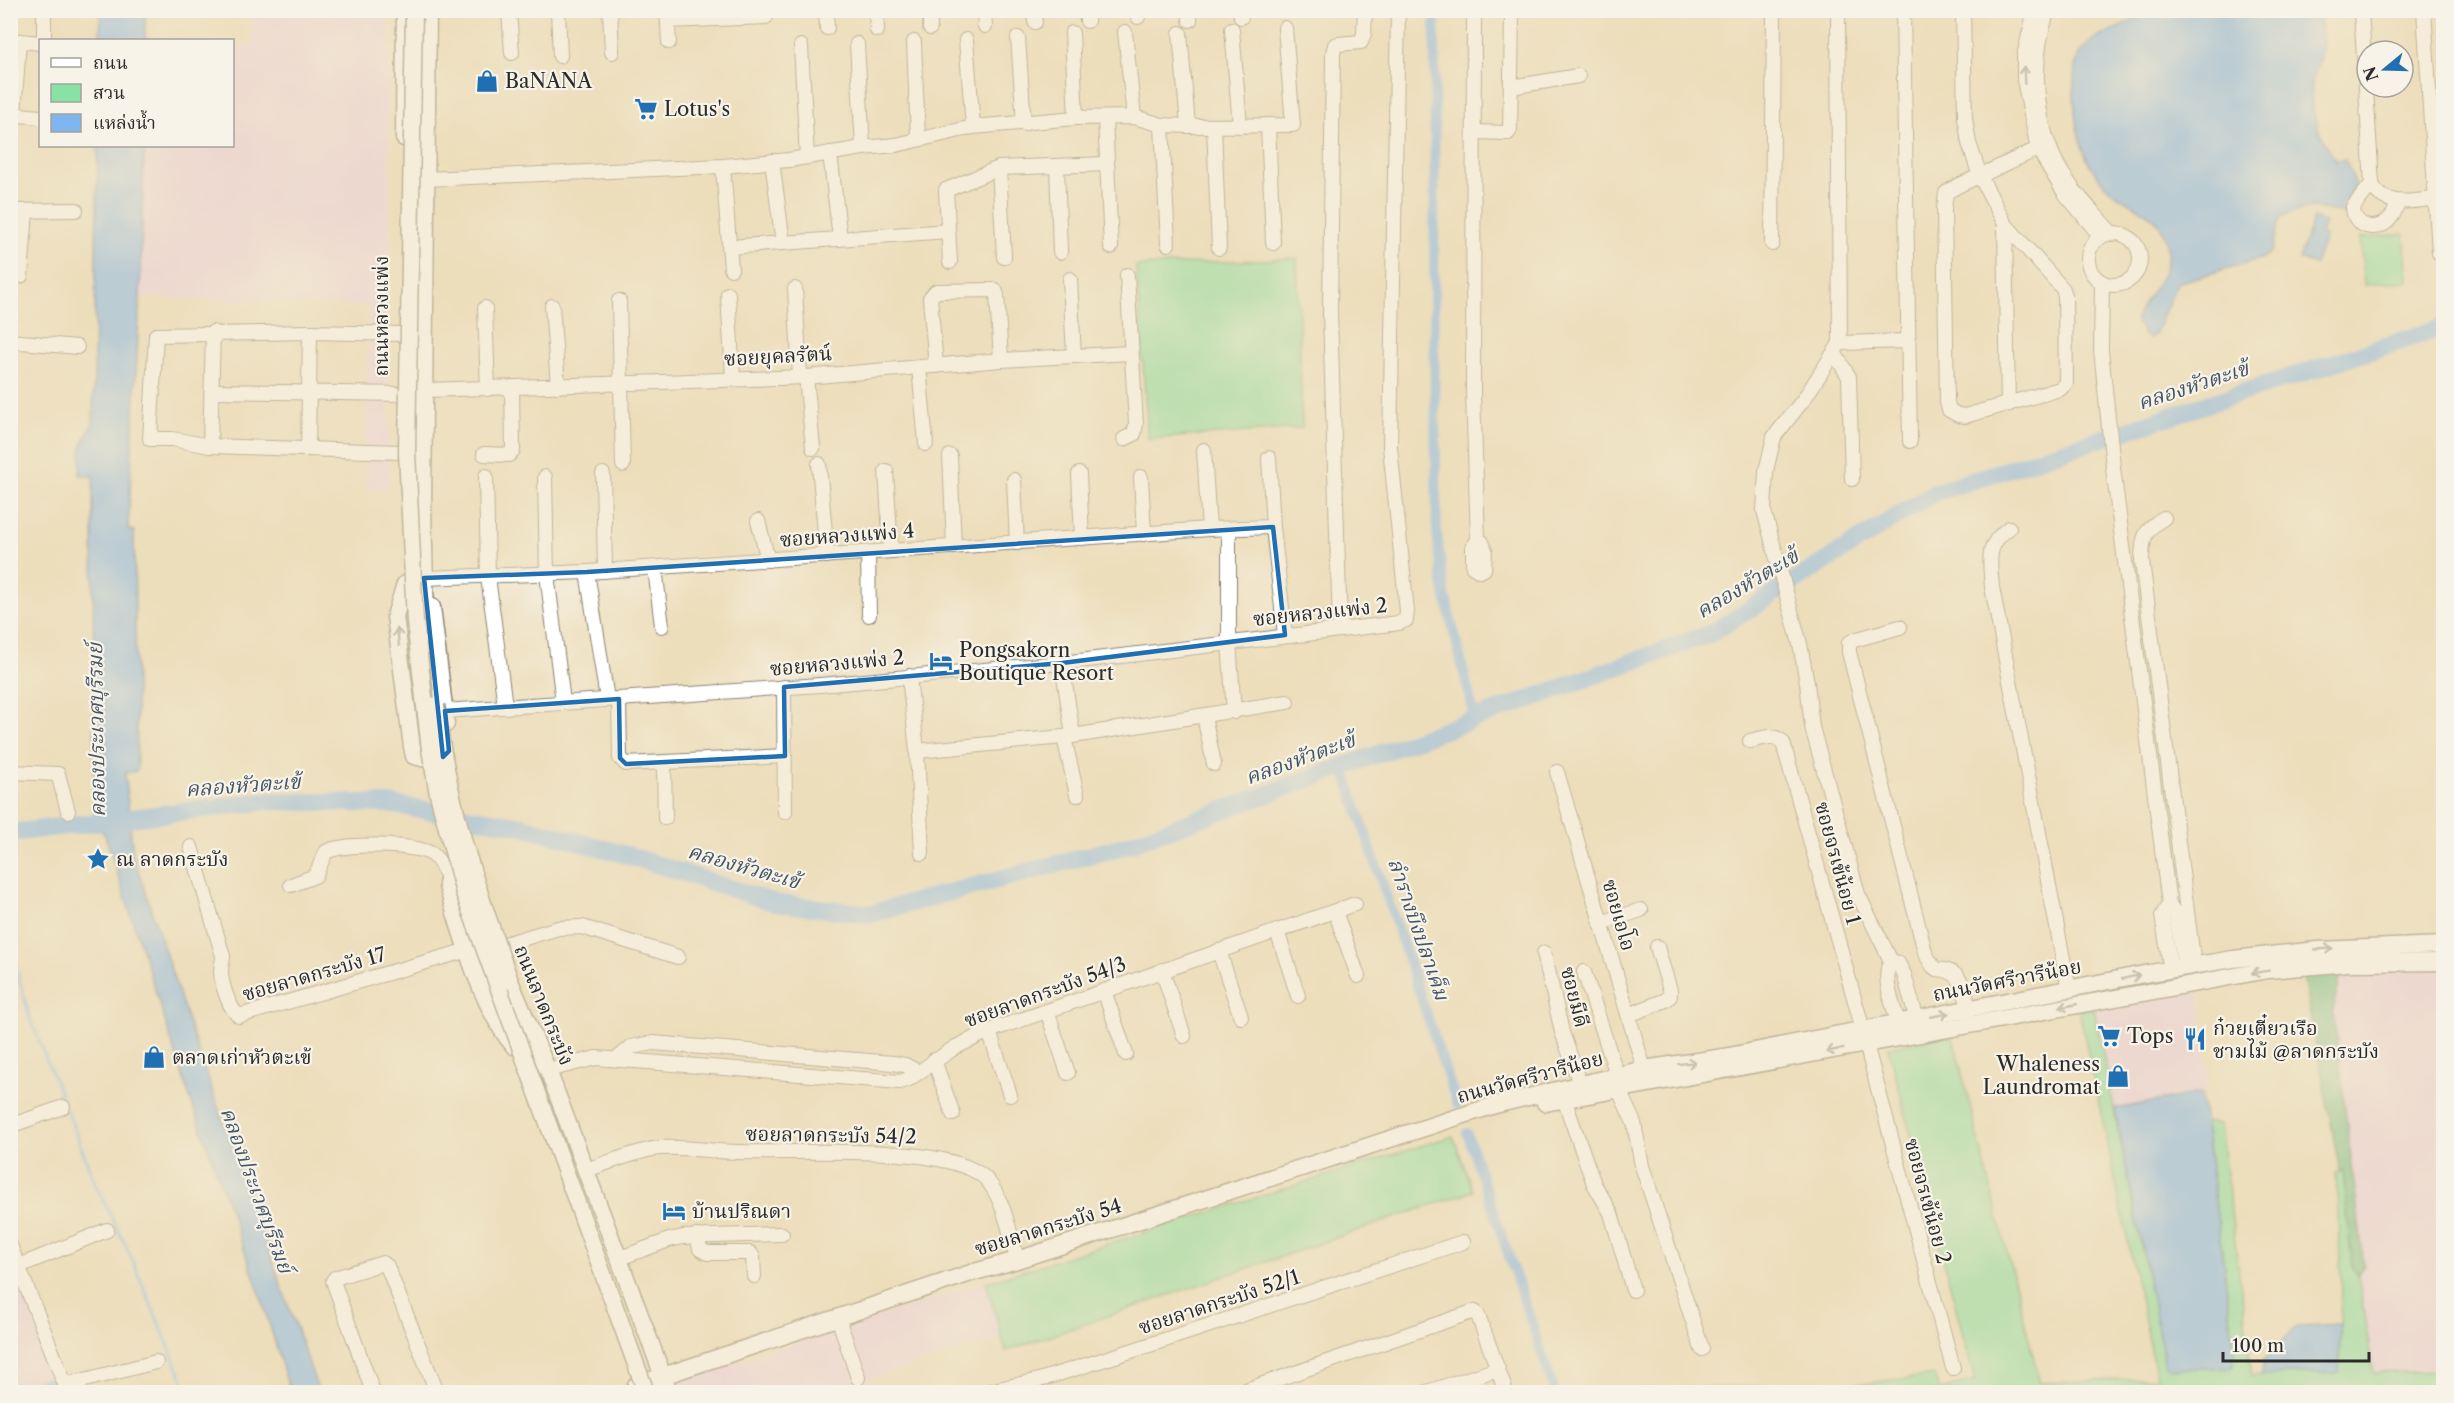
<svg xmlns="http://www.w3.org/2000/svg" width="2454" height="1403" font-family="'Libre Caslon Text','Noto Serif Thai',serif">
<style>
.built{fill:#edd1e9}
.green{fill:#88e1a5;stroke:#5a8668;stroke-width:1.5}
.forest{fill:#6ebf8a;stroke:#4c755a;stroke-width:1.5}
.water{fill:#80b6ef;stroke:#56708d;stroke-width:1.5}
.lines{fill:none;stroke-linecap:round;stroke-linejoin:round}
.stream{stroke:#80b6ef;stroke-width:3}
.canal{stroke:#80b6ef;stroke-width:10}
.river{stroke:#80b6ef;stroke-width:18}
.minor-casing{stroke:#8c8473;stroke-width:16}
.major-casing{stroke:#8c8473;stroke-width:19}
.minor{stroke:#fff;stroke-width:14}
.major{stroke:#fff;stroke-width:16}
.major-bridge-casing{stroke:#8c8473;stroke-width:19;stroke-linecap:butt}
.major-bridge{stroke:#fff;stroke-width:16}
.oneway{stroke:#a0a0a0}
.marked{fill:none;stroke:#1f6fb2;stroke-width:4.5;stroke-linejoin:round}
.labels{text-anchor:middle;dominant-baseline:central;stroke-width:4.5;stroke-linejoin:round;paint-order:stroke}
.poi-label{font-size:20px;fill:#2b2b2b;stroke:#f7f3e8;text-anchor:start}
.street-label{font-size:20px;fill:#2b2b2b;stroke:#f7f3e8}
.water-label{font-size:21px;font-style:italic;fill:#456;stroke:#f7f3e8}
</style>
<rect width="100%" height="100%" fill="#f7f3e8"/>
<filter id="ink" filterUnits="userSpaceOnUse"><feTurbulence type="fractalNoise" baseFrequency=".0167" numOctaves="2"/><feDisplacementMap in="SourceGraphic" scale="12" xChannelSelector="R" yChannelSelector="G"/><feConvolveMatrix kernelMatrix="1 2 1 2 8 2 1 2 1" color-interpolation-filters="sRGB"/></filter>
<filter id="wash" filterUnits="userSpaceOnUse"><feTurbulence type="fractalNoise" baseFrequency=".008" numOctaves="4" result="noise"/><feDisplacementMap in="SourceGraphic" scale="24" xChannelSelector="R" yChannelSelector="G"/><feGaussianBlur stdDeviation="1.35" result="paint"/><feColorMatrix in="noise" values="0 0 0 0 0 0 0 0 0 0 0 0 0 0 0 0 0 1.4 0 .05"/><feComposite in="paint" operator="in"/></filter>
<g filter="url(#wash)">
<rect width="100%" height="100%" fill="#eddebb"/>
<g class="built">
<polygon points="252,11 389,11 389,487 366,488 368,306 140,297 144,146 232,146 233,47 253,46"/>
<polygon points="2443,964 2443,1371 2373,1373 2358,1275 2364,1265 2333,1010 2342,969"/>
<polygon points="2199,989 2209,1091 2115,1109 2094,1008"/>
<polygon points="11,1260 61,1392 11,1392"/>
<polygon points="986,1282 1002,1336 832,1392 678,1392 675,1386 683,1379"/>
</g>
<g class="green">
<polygon points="2404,234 2408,281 2364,285 2360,238"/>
<polygon points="1297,258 1302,428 1148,439 1136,266"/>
<polygon points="2094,1008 2165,1365 2235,1354 2205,1122 2220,1125 2252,1375 2339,1372 2341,1281 2336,1173 2343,1170 2352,1268 2358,1275 2373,1373 2444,1371 2443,1392 1563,1392 1869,1383 1934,1375 1939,1390 1975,1381 1888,1047 1952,1034 2040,1383 2157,1378 2079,1010"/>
<polygon points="1453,1136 1473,1191 1006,1351 986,1282"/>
</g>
<polygon class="forest" points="2342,969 2333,1010 2364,1265 2358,1275 2352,1268 2343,1171 2340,1172 2302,972"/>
<g class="water">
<path d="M2150,10L2319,11C2320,23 2324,35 2323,48C2322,59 2316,68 2313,78C2306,108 2320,137 2336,161L2345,159L2356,185L2346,198L2347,215C2314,206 2313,205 2280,217L2271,252L2263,258L2177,283L2155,335L2149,338L2143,334L2136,320C2145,291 2171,281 2167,247C2163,212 2136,211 2113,192C2084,169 2075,132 2074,98C2074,82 2072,62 2083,49C2095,34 2132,25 2150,10Z"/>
<polygon points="101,11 145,11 145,40 100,40"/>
<polygon points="98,146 144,146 140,297 128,530 134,531 137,771 125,773 133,855 198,1051 319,1392 290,1392 261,1297 188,1092 105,835 97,825 94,803 93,476 80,475 82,445 93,423"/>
<polygon points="2313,218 2325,222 2321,234 2325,236 2315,265 2299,259"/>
<polygon points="2201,1093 2235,1354 2232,1367 2171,1369 2165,1365 2115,1109"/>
<polygon points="2340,1324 2339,1373 2262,1375 2263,1361 2297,1326"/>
</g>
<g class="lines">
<g class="stream">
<polyline points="10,946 29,1015 64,1104"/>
<polyline points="67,1110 96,1186 127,1248 188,1392"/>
</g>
<g class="canal">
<polyline points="1435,10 1434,337 1437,533 1444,590 1475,719"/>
<polyline points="1343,767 1457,1104"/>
<polyline points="1467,1133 1555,1392"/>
<polyline points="10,1392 50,1381 55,1381 59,1392"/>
</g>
<polyline class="river" points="10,833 268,801 388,804 522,826 637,858 775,903 870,914 1124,846 1712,633 1934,493 2444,327"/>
</g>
</g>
<g filter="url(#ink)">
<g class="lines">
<g class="minor-casing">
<g id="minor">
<polyline points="509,10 512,53"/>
<polyline points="558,10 560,56"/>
<polyline points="610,10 612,52"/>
<polyline points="667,10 669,42"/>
<polyline points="826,10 827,28"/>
<polyline points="876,10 877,30"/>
<polyline points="930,10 930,28"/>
<polyline points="984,10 985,26"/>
<polyline points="1034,10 1035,22"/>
<polyline points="1087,10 1087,21"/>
<polyline points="1138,10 1138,17"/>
<polyline points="1190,10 1190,20"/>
<polyline points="1241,10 1241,17"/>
<polyline points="1474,10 1473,393 1478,540 1473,547 1473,567 1480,571 1484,569 1485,550 1482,542 1478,540"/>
<polyline points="1838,10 1840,343 1804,399 1774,437 1766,471 1764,511 1800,644 1807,683 1812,727 1858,894 1891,961 1898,963 1904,974 1917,1020"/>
<polyline points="1903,10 1910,441"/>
<path d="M1963,10L1965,118L1969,143L1980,176L2005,224L2063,289L2065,296L2066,383L2060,389L1965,416L1958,415L1949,410L1947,402L1944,209L1946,193C1958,184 1974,179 1988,172C2008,163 2028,152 2049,145"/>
<polyline points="2035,10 2024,56 2024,80 2038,149 2064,192 2101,237"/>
<path d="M2048,10C2031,57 2034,115 2055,160C2068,188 2093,211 2112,234"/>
<path d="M2361,10L2372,184C2384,211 2420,199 2444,198"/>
<polyline points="2424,10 2439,253"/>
<polyline points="668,21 766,17"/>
<polyline points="1232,29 1240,126"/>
<polyline points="1125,32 1134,117"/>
<polyline points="1072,33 1076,118"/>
<polyline points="1180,33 1188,126"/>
<polyline points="1018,38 1024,124"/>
<polyline points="10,40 40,43"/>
<polyline points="44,40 44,10"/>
<polyline points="966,40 973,127"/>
<polyline points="914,42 918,139"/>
<polyline points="857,44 863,148"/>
<polyline points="801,46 807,157"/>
<polyline points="1511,87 1578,76"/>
<polyline points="10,114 40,117"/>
<polyline points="14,114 19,41"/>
<polyline points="1105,118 1111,247"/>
<polyline points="1162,125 1168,244"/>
<polyline points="1268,125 1273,243"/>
<polyline points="1214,126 1219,248"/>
<polyline points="1474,132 1508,133 1510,130 1512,19"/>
<polyline points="830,153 840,239"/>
<polyline points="772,161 783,243"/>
<polyline points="723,166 731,269"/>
<polyline points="1057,166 1060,252"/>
<polyline points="999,168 1004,257"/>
<polyline points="426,179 723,166 789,160 863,148 896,145 973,127 1076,118 1134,117 1162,125 1188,126 1293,125 1285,28"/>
<path d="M2372,184L2353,207C2353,229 2380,234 2392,216C2395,212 2396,206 2398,202"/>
<polyline points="10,211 76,210"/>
<polyline points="2005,224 2008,405"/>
<circle cx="2114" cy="259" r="26"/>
<polyline points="1772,244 1774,10"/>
<polyline points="729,247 948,231"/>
<polyline points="950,262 946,190 999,168 1107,164"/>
<polyline points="21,276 26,211"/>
<polyline points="1070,279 1074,356"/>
<polyline points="2102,282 2101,350 2114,476 2169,904 2176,915 2185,967"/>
<polyline points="795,289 800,377"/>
<polyline points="728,294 733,378"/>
<polyline points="619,301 623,465"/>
<polyline points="552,306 558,386"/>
<polyline points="485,308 488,389"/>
<polyline points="10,341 77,347"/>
<polyline points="1840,343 1908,341"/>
<polyline points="1835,354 1849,377 1852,479"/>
<polyline points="936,366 930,298 936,291 995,290 997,295 1001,360"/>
<polyline points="919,367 926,444"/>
<polyline points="806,377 813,448"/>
<polyline points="426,390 806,377 1001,360 1131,353"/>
<polyline points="212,391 402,394"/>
<polyline points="1124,439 1134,434 1136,424 1127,275"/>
<polyline points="210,446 213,332"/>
<polyline points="308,449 310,332"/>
<polyline points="1204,450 1209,529"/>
<polyline points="402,452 210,446 172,439 150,439 156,335 310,332 402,334"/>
<polyline points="484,454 509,455 513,450 512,389"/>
<polyline points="950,456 954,547"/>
<polyline points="1269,458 1273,527 1285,635"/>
<polyline points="819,464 827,556"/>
<polyline points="886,471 891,551"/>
<polyline points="603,474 605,571"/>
<polyline points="1079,474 1082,538"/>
<polyline points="486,476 488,577 505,706"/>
<polyline points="545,477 547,574 563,702"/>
<polyline points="1141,477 1144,534"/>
<polyline points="1014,480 1017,543"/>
<path d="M2164,518C2144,529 2142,539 2142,561L2194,966"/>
<polyline points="758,521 768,560"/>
<path d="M2009,528C1985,545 1990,560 1992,587L2069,990"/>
<polyline points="1229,529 1229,642 1234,712"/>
<polyline points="868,553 869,615"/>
<polyline points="655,568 662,626"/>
<polyline points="587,572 607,699"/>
<polyline points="424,578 587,572 1209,529 1273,527"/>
<path d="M1900,627L1854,640L1849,643V652L1925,952C1938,980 1937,963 1954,974C1965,981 1966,999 1969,1010"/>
<polyline points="1340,628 1330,314 1333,53 1335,45 1338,44 1361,42 1364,34 1365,10"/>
<polyline points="1062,663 1073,736"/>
<polyline points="909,676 917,751 922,853"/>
<polyline points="784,687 785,812"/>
<polyline points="619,699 620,758 626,764 785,756"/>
<polyline points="445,711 820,685 1062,663 1399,623 1406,620 1407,611 1390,447 1398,10"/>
<polyline points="1204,716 1214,764"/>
<polyline points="1064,737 1077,795"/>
<path d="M1750,741C1761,739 1774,732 1783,743L1863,1030"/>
<polyline points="917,751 1073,736 1287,702"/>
<polyline points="664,762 665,818"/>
<polyline points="10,772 58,774 68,811"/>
<polyline points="1557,772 1644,1069"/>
<path d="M191,847L223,956C223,961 221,966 221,971C221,983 229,1009 239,1016L468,950"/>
<path d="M291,885L315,876L326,852C343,842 415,844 432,854C439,859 444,870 448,877"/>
<polyline points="2169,904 2162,916 2171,970"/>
<polyline points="1335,911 1358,976"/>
<polyline points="1601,923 1641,910"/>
<polyline points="1277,931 1298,996"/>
<polyline points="505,944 558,928 582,927 678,957"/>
<polyline points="1219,951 1241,1017"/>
<polyline points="1544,953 1562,1032 1580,1084"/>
<path d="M1891,961C1881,977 1894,1006 1898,1023"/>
<polyline points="1162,970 1184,1036"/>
<polyline points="1584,972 1617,1075"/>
<polyline points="1104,991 1126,1054"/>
<polyline points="1047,1011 1068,1073"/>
<polyline points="1629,1015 1666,1000 1670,996 1670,990 1657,947"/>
<polyline points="989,1031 1010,1095"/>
<polyline points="1866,1044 1953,1368"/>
<polyline points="617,1059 631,1047 653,1043 893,1063 905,1065 919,1072"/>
<polyline points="934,1060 953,1114"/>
<polyline points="548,1070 596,1058 900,1082 909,1079 954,1048 989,1031 1355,904"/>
<polyline points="1618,1088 1634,1123 1642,1166 1702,1349"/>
<polyline points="1564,1099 1594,1184 1611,1213 1633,1290"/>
<polyline points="10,1126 63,1107"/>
<path d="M586,1170C609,1163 638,1150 660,1148C686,1146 712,1152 738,1152C796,1154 935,1143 980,1174C1002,1189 1011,1236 1017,1260"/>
<polyline points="697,1236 700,1249 707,1253 750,1253 753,1257 754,1276"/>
<polyline points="10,1245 68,1392"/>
<polyline points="620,1258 669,1240 683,1237 782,1234"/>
<polyline points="19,1266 107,1230"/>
<polyline points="838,1317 858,1378"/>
<polyline points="65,1385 156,1362"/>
<polyline points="373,1392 333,1281 335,1278 383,1263 387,1266 437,1392"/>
<polyline points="985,1392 1039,1380 1134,1350 1463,1242"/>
<polyline points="1240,1392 1475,1311 1478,1315 1506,1392"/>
<polyline points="1427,1392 1498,1369"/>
</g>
</g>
<g class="major-casing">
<g id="major">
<polyline points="404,138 405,10"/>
<polyline points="405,584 395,616 412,747 414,756 426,759 444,756"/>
<polyline points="432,607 446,724"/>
<polyline points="426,621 423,507 428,10"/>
<path d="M470,868C458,872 447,872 447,886C461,932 483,1012 514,1046"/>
<polyline points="510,981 551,1078 669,1392"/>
<polyline points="1545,1103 2268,970 2349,963 2444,962"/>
<polyline points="636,1385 971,1273 1017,1260 1495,1105 1644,1069 1724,1057 2144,974 2233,959 2317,950 2444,945"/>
</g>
</g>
<use href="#minor" class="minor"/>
<use href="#major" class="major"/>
<g class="major-bridge-casing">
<g id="major-bridge">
<polyline points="414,10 407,452 415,621 430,749 438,794 464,893 646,1392"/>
<path d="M436,705C447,803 477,889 510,981"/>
</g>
</g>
<use href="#major-bridge" class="major-bridge"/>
</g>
<defs><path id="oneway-shaft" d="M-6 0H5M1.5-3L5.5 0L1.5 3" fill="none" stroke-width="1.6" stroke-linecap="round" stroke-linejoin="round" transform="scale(1.5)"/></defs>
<g class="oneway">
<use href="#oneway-shaft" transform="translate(2024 75) rotate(-92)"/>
<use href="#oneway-shaft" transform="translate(398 637) rotate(-97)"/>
<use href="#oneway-shaft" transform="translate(2324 949) rotate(-3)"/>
<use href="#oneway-shaft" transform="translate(2260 972) rotate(171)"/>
<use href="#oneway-shaft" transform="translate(2131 977) rotate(-12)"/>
<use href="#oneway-shaft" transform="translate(2068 1006) rotate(169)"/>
<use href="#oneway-shaft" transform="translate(1940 1015) rotate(-11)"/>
<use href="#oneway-shaft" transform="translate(1835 1050) rotate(169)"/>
<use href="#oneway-shaft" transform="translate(1687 1063) rotate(-7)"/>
</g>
</g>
<path d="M0 0H2454V1403H0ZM1273,527L1285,635L1062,663L784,687L785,756L626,764L620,758L619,699L445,711L449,751L443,757L424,578L587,572Z" fill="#eddebb" fill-opacity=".55" fill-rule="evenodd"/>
<path class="marked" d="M1273,527L1285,635L1062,663L784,687L785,756L626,764L620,758L619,699L445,711L449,751L443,757L424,578L587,572Z"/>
<defs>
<g id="shop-bare" transform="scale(1.8)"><path d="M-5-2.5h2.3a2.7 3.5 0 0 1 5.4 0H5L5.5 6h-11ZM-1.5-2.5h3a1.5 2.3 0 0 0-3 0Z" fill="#1f6fb2" stroke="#f7f3e8" stroke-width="2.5" paint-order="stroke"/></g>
<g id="supermarket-bare" transform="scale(1.8)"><path d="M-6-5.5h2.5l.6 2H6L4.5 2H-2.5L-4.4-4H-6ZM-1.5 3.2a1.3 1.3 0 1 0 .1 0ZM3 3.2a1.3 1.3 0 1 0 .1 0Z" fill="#1f6fb2" stroke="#f7f3e8" stroke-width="2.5" paint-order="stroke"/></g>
<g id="hotel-bare" transform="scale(1.8)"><path d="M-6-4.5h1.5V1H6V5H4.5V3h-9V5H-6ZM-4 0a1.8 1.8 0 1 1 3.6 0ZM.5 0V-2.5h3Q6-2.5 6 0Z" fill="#1f6fb2" stroke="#f7f3e8" stroke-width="2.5" paint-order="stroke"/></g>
<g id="sight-bare" transform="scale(1.8)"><path d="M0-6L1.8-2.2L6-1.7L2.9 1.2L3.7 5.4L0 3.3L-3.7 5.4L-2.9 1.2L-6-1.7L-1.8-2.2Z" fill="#1f6fb2" stroke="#f7f3e8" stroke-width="2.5" paint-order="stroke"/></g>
<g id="restaurant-bare" transform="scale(1.8)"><path d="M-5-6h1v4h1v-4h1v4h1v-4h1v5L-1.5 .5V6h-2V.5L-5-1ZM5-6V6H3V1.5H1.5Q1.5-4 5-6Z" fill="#1f6fb2" stroke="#f7f3e8" stroke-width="2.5" paint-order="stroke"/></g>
</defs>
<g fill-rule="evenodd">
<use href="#shop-bare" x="487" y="81"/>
<use href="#supermarket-bare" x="646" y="109"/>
<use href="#hotel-bare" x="941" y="661"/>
<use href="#sight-bare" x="98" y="859"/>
<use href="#supermarket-bare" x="2109" y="1036"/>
<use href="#restaurant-bare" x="2195" y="1039"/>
<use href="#shop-bare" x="154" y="1057"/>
<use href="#shop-bare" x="2118" y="1076"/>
<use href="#hotel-bare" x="674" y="1211"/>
</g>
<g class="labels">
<g class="poi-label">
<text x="505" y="81">BaNANA</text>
<text x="664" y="109">Lotus's</text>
<text x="959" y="650">Pongsakorn<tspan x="959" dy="23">Boutique Resort</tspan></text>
<text x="116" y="859">ณ ลาดกระบัง</text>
<text x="2213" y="1028">ก๋วยเตี๋ยวเรือ<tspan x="2213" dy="23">ชามไม้ @ลาดกระบัง</tspan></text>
<text x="2127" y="1036">Tops</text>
<text x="172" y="1057">ตลาดเก่าหัวตะเข้</text>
<text x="2100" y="1064" text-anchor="end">Whaleness<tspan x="2100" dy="23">Laundromat</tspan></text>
<text x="692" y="1211">บ้านปริณดา</text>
</g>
<g class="street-label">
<text transform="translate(381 316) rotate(-90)">ถนนหลวงแพ่ง</text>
<text transform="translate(778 356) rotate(-3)">ซอยยุคลรัตน์</text>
<text transform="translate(847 535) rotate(-4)">ซอยหลวงแพ่ง 4</text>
<text transform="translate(1320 612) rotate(-6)">ซอยหลวงแพ่ง 2</text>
<text transform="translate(837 663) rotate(-5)">ซอยหลวงแพ่ง 2</text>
<text transform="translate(1838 863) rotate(75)">ซอยจรเข้น้อย 1</text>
<text transform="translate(1619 915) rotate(74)">ซอยเอโอ</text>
<text transform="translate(314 974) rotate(-16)">ซอยลาดกระบัง 17</text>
<text transform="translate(2007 980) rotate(-11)">ถนนวัดศรีวารีน้อย</text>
<text transform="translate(1045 992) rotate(-20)">ซอยลาดกระบัง 54/3</text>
<text transform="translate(1575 997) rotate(76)">ซอยมีดี</text>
<text transform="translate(544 1005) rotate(68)">ถนนลาดกระบัง</text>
<text transform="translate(1530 1077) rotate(-15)">ถนนวัดศรีวารีน้อย</text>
<text transform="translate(831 1135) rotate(1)">ซอยลาดกระบัง 54/2</text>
<text transform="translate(1928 1201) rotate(75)">ซอยจรเข้น้อย 2</text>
<text transform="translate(1048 1227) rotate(-17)">ซอยลาดกระบัง 54</text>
<text transform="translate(1219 1302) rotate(-18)">ซอยลาดกระบัง 52/1</text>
</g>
<g class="water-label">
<text transform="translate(2193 385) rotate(-18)">คลองหัวตะเข้</text>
<text transform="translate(1747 583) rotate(-31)">คลองหัวตะเข้</text>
<text transform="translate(96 730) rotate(-91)">คลองประเวศบุรีรมย์</text>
<text transform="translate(1300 758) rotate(-20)">คลองหัวตะเข้</text>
<text transform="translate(243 785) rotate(-4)">คลองหัวตะเข้</text>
<text transform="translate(744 866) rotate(16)">คลองหัวตะเข้</text>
<text transform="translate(1419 929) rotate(71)">ลำรางบึงปลาเค็ม</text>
<text transform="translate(257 1190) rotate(70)">คลองประเวศบุรีรมย์</text>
</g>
</g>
<rect width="2454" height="1403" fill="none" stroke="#f7f3e8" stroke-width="36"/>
<rect x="39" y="39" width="195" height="108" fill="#f7f3e8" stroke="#a5a39c" stroke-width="1.5"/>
<rect x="51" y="58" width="30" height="9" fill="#ffffff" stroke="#a5a39c" stroke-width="1.5"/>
<text x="93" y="69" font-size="18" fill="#2b2b2b">ถนน</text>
<rect x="51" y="84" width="30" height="18" fill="#88e1a5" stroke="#a5a39c" stroke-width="1.5"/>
<text x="93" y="99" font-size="18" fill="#2b2b2b">สวน</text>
<rect x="51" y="114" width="30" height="18" fill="#80b6ef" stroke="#a5a39c" stroke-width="1.5"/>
<text x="93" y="129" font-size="18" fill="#2b2b2b">แหล่งน้ำ</text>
<g transform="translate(2385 69) rotate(251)"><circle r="28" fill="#f7f3e8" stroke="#a5a39c" stroke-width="1.5"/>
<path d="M0-4.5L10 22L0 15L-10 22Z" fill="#1f6fb2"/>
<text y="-9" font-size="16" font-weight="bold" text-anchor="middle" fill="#2b2b2b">N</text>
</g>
<path d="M2223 1352v9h146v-9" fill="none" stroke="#2b2b2b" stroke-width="3"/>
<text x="2232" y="1352" font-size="18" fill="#2b2b2b" stroke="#f7f3e8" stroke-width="4.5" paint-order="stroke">100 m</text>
</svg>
